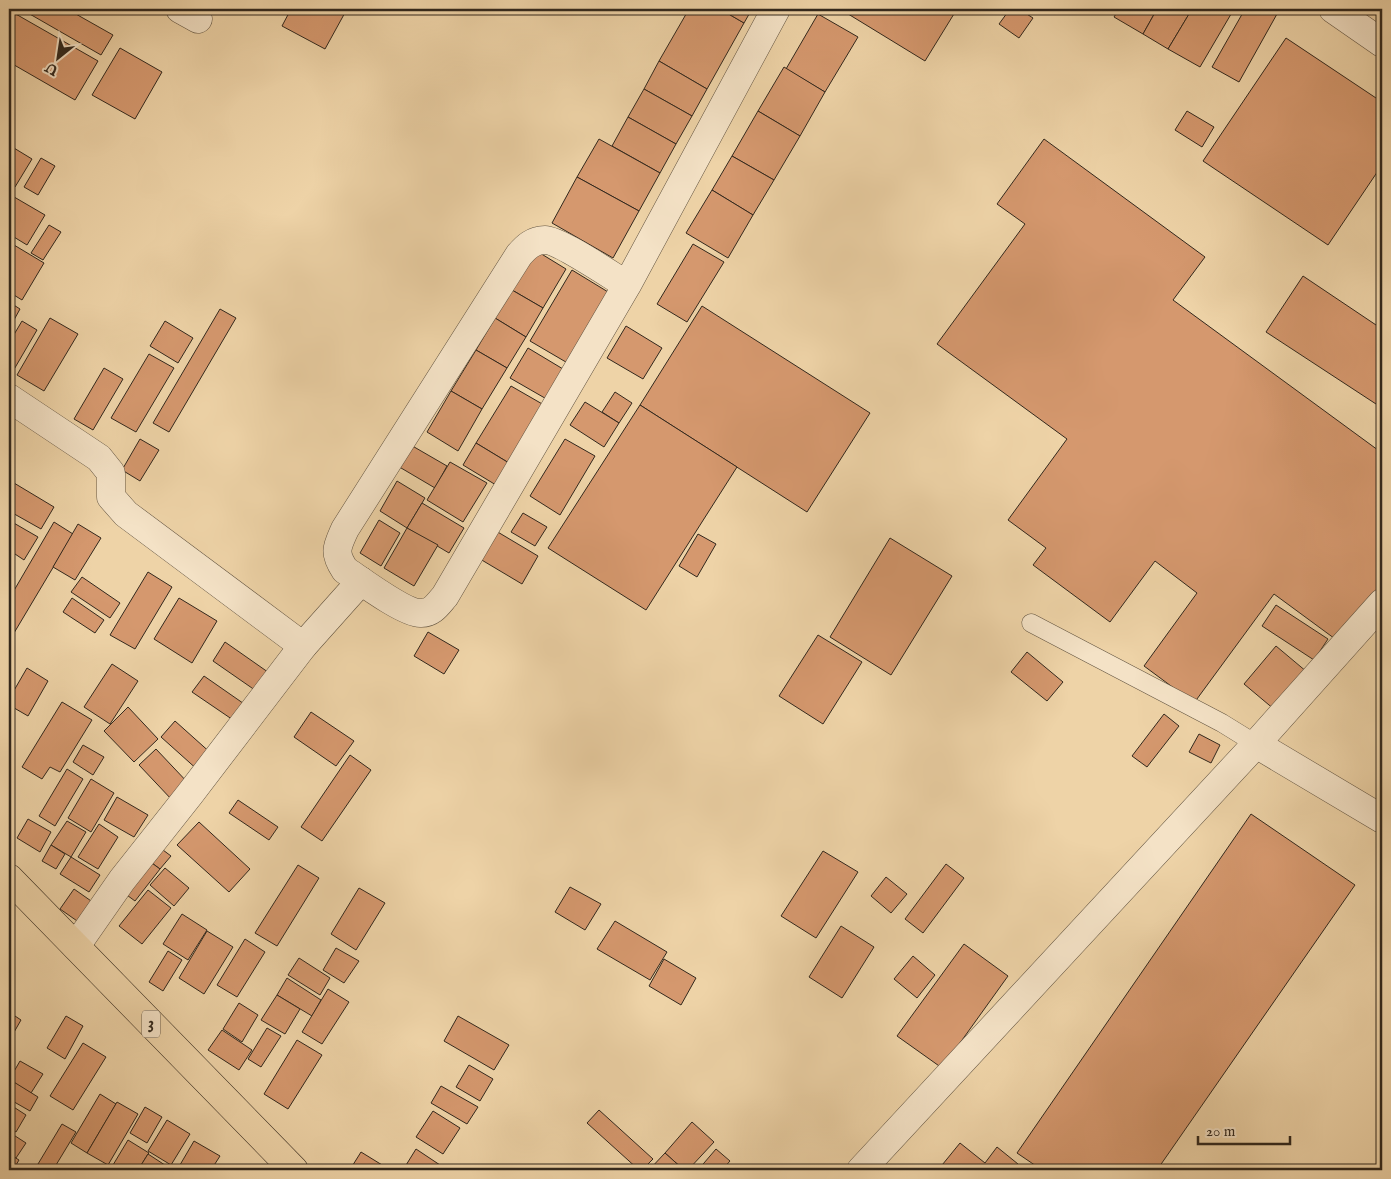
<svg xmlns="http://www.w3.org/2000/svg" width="1391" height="1179" font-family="'IM FELL English',serif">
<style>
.building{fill:#d5986e;stroke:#32281d}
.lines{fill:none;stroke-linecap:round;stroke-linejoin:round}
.service-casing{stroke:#615340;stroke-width:19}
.minor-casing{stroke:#615340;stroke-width:29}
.trunk-casing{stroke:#32281d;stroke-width:29}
.service{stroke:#f4e2c6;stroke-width:18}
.minor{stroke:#f4e2c6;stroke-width:28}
.trunk{stroke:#eed3a7;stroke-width:28}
.labels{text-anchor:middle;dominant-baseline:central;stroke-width:4.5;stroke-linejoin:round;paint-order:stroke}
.shield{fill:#f4e2c6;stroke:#6c6050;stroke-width:1}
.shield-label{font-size:16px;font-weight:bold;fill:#32281d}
</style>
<rect width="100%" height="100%" fill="#eed3a7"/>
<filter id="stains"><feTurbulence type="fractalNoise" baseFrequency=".004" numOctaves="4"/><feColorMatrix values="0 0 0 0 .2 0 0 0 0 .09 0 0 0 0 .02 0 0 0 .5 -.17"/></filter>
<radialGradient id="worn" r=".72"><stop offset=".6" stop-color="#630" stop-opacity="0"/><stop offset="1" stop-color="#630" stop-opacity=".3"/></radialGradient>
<g class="building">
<polygon points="21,9 67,9 113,35 101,55"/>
<polygon points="67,9 77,9 75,13"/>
<polygon points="291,9 347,9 325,49 282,26"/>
<polygon points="689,9 720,9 744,23 707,89 659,61"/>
<polygon points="720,9 752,9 744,23"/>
<polygon points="840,9 957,9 925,61"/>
<polygon points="1010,9 1019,9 1033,18 1019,38 999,24"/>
<polygon points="1119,9 1157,9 1143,34 1114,17"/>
<polygon points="1157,9 1192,9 1168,49 1143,34"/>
<polygon points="1192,9 1234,9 1200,67 1168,49"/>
<polygon points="1245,9 1267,9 1277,14 1239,82 1212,67"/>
<polygon points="14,13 98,61 75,100 9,62 9,22"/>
<polygon points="818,14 858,37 825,92 786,69"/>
<polygon points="1286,38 1382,102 1382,165 1328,245 1203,161"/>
<polygon points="120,48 162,72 135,119 92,95"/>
<polygon points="659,61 707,89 692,116 644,89"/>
<polygon points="784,67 825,92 800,136 758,111"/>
<polygon points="644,89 692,116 676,144 628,117"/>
<polygon points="758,111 800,136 774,180 732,156"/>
<polygon points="1187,111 1214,127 1202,147 1175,130"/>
<polygon points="628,117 676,144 660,173 612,146"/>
<polygon points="599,139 660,173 639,211 577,177"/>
<polygon points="1044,139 1205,257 1173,300 1382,453 1382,589 1342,644 1274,594 1194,703 1144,666 1197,593 1155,561 1110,622 1033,565 1046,548 1008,520 1067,439 937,344 1025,224 997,204"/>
<polygon points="9,145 32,159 15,187 9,183"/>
<polygon points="732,156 774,180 753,215 712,190"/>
<polygon points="41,158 55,166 38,195 24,187"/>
<polygon points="577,177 639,211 613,258 552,223"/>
<polygon points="712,190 753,215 728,258 686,233"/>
<polygon points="9,194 45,215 27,245 9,234"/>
<polygon points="49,225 61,232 43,260 31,253"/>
<polygon points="9,242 44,263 22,300 9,292"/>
<polygon points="693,244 724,262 687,322 657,304"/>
<polygon points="535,250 566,269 543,308 512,290"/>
<polygon points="572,270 613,295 571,365 530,341"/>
<polygon points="1303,276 1382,329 1382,393 1376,404 1266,332"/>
<polygon points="512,290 543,308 526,337 495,318"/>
<polygon points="9,302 20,309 9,329"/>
<polygon points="702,306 870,413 807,512 640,405"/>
<polygon points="220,309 236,318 169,432 153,423"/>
<polygon points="50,318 78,334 44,391 17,375"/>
<polygon points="495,318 526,337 507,368 476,350"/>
<polygon points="22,321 37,330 9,378 9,343"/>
<polygon points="165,321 193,338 178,363 150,346"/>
<polygon points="626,326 662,348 643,379 607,358"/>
<polygon points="528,348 568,372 550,401 510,378"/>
<polygon points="476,350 507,368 482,409 451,391"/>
<polygon points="149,354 174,368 136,432 111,418"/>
<polygon points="104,368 123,379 93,430 74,419"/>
<polygon points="511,386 544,405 509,463 476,443"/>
<polygon points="451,391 482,409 458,451 427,432"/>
<polygon points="615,392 632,403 619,423 602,412"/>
<polygon points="585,402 619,423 604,447 570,425"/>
<polygon points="640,405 737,467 646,610 548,548"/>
<polygon points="140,439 159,450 140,481 122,470"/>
<polygon points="565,439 595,456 560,515 530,496"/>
<polygon points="476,443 509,463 496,485 463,465"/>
<polygon points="409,444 447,466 435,488 396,465"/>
<polygon points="450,462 487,483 463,522 427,500"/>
<polygon points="9,480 54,507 41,529 9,511"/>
<polygon points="397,481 425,498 407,528 380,511"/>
<polygon points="422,503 464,528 449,553 407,528"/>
<polygon points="523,513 547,527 535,546 511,532"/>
<polygon points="379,520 400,533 381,566 360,553"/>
<polygon points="12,522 38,537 24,560 9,550 9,527"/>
<polygon points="54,522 73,534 14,633 9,630 9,599"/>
<polygon points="78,524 101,538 75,580 53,567"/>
<polygon points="407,528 438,545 414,586 384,568"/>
<polygon points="491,528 538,556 522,584 475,556"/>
<polygon points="698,534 716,544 697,577 679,566"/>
<polygon points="890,538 952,576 891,675 830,637"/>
<polygon points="148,572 172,587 135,649 110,635"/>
<polygon points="82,577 120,603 110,618 71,592"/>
<polygon points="72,598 104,620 95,633 63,612"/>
<polygon points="179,598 217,621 192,663 154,639"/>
<polygon points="1276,605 1328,639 1314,660 1262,626"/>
<polygon points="428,632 459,650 444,674 414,656"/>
<polygon points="818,635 862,662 823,724 779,696"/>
<polygon points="225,642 275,677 262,695 213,661"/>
<polygon points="1276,646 1307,672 1275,710 1244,684"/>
<polygon points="1027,652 1063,682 1047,701 1011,672"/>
<polygon points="112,664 138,681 110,724 84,707"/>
<polygon points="27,668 48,681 28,716 9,705 9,699"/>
<polygon points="204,676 250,708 239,724 192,692"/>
<polygon points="62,702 92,720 60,772 50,767 42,779 22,767"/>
<polygon points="128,707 158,739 134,762 104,731"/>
<polygon points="311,712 354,741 336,766 294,737"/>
<polygon points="1164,714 1179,726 1147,767 1132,756"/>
<polygon points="175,721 213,755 199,771 161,737"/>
<polygon points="1199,734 1220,745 1211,763 1189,752"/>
<polygon points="83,745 104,757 93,775 73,762"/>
<polygon points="156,749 190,785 173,801 139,765"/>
<polygon points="350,755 371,770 322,841 301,827"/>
<polygon points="67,769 83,779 55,826 39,816"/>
<polygon points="91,779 114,793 91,832 68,818"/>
<polygon points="117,797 148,815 134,837 104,820"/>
<polygon points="238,800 278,827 269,840 229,813"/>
<polygon points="1251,814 1355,885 1157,1170 1042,1170 1017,1153"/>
<polygon points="28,819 51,832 40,852 17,838"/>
<polygon points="67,821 86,832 71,857 51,845"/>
<polygon points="199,822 250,869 229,892 177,845"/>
<polygon points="99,824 118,837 98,869 78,857"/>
<polygon points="51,845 65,854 56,869 42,861"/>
<polygon points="159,847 171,856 160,869 148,860"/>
<polygon points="823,851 858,872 816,938 781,916"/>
<polygon points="71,857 100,875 89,892 60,874"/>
<polygon points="145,858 160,869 135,901 120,890"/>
<polygon points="946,864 964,878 923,933 905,919"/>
<polygon points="298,865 319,878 277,946 255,933"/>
<polygon points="165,868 189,888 174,906 150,885"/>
<polygon points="886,877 907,894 891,913 871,896"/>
<polygon points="570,887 601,904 585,930 555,912"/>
<polygon points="359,888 385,903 356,950 331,934"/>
<polygon points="74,889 94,903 80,923 60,909"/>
<polygon points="148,890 171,908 142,944 119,926"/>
<polygon points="182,914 207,930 188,960 163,944"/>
<polygon points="615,921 667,952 650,980 597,949"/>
<polygon points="841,926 874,947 842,998 809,977"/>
<polygon points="207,931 233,947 204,994 179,978"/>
<polygon points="245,939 265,952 237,997 217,985"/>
<polygon points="964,944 1008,976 942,1068 897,1036"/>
<polygon points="336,948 359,961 344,983 323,970"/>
<polygon points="168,951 182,960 163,991 149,982"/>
<polygon points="913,956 935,975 917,998 894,979"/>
<polygon points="299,958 330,978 320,995 288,975"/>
<polygon points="664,959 696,978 681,1005 649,986"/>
<polygon points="287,978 321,1000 312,1016 277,995"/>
<polygon points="328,989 349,1002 322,1044 302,1032"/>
<polygon points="277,995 300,1009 285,1034 261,1020"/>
<polygon points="239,1003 258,1015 242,1042 223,1029"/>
<polygon points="9,1012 21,1020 9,1041"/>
<polygon points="66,1016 83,1026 65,1059 47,1048"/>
<polygon points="458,1016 509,1045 494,1070 444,1041"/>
<polygon points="267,1028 281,1036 261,1067 248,1059"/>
<polygon points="222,1030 252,1050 239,1070 208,1050"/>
<polygon points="297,1040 322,1055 288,1109 264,1094"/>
<polygon points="83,1043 106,1057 73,1110 50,1096"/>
<polygon points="20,1061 43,1074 31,1093 9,1080"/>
<polygon points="469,1065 493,1079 480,1101 456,1087"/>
<polygon points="9,1079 38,1097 30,1111 9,1099"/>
<polygon points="441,1086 478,1107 467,1124 431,1103"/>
<polygon points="100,1094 116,1104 87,1153 71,1143"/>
<polygon points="117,1102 138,1114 108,1165 87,1153"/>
<polygon points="9,1104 26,1115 16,1132 9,1128"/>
<polygon points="145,1107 162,1117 147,1143 130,1133"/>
<polygon points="599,1110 653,1159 642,1170 639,1170 587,1123"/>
<polygon points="433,1111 460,1128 443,1154 416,1137"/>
<polygon points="167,1120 190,1134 171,1165 148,1151"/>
<polygon points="692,1122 714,1142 688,1170 684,1170 665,1153"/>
<polygon points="62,1124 76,1132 53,1170 36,1170 35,1169"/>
<polygon points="9,1132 26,1143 16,1158 9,1154"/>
<polygon points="128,1140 149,1153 148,1154 138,1170 110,1170"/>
<polygon points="194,1141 220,1156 211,1170 177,1170"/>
<polygon points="960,1143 985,1163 997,1147 1018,1164 1013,1170 938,1170"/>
<polygon points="416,1149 443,1167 441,1170 403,1170"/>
<polygon points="716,1149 730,1161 722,1170 698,1170"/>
<polygon points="361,1152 387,1168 385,1170 355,1170 351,1168"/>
<polygon points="665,1153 684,1170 649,1170"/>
<polygon points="9,1154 19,1160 13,1170 9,1170"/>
<polygon points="148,1154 171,1169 170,1170 138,1170"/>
</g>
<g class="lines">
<g class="service-casing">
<polyline id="service" points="1031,623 1222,723 1256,744"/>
</g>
<g class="minor-casing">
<g id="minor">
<polyline points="180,9 198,19"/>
<polyline points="1333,9 1382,43"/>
<path d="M627,285C612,276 559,240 545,240C533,240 526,247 519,255L345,529C337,547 333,552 345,570C360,580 404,613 420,613C432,614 438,604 445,596L627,285L776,9"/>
<polyline points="9,398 99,458 111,473 111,497 126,514 303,646 361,581"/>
<polyline points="1256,744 1382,819"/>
<polyline points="76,946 122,880 190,794 303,646"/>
<polyline points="861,1170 1256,744 1382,603"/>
</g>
</g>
<g class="trunk-casing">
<polyline id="trunk" points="9,878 294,1170"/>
</g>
<use href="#service" class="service"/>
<use href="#minor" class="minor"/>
<use href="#trunk" class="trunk"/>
</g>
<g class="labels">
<rect class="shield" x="142" y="1010.5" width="18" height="27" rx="4"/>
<g class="shield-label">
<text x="151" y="1024">3</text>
</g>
</g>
<rect width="1391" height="1179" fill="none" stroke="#eed3a7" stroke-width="30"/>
<rect x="10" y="10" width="1371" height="1159" fill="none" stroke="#32281d" stroke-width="2.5"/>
<rect x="15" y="15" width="1361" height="1149" fill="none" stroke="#32281d"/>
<g transform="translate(58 58) rotate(210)" stroke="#f4e2c6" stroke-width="4" paint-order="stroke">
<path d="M0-4L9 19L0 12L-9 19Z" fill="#32281d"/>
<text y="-8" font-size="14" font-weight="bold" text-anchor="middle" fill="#32281d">U</text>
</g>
<path d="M1198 1136v8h92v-8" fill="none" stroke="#32281d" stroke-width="2.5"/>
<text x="1206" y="1136" font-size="15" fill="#32281d" stroke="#f4e2c6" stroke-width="4" paint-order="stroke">20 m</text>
<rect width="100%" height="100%" filter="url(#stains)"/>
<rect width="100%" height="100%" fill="url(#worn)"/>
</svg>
